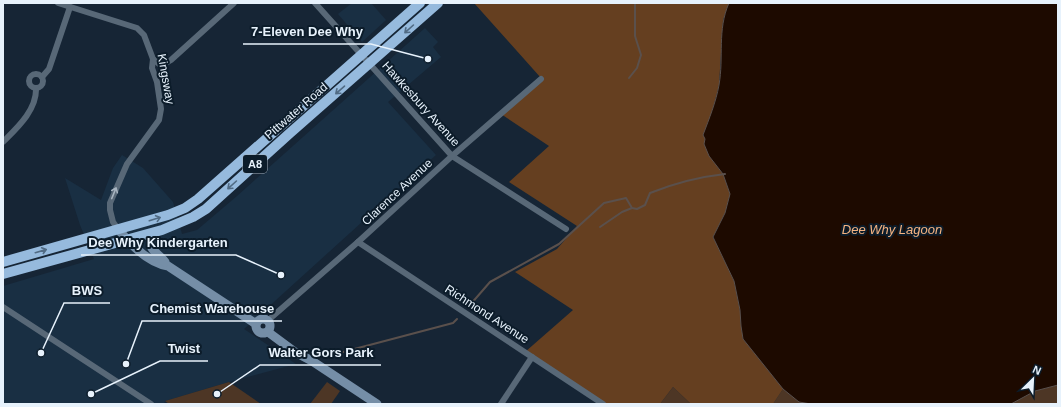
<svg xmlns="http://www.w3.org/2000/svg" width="1061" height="407" font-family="Helvetica,sans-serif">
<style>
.built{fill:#192f43}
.green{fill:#4d3625}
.forest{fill:#653f20}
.water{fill:#1d0a00;stroke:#5a504c}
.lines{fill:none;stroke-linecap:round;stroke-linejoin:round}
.stream{stroke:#5a504c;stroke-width:2}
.minor{stroke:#586877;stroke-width:6}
.secondary{stroke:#758ea7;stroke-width:9}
.trunk{stroke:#96badd;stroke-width:10}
.oneway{stroke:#516b84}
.oneway2{stroke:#a7b4c0}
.labels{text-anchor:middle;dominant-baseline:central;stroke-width:4;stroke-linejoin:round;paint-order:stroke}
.shield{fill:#0c1c2a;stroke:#a5b2bd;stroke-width:1}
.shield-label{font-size:11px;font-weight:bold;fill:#e7f2fc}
.street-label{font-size:12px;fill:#e7f2fc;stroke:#0c1c2a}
.water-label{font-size:13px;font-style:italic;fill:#f4b382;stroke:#0c1c2a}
.leader{fill:none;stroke:#e7f2fc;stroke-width:1.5}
.callout-dot{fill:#e7f2fc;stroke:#0c1c2a;stroke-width:1.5}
.callout-label{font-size:13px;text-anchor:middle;font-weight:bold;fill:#e7f2fc;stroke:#0c1c2a;stroke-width:4;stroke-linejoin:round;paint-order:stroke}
</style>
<rect width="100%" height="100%" fill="#162535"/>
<g class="built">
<polygon points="352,3 371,3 386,20 362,42 338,14"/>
<polygon points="425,28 438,42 433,47 441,57 388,102 436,155 244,329 296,364 229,382 165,401 164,404 3,404 3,286 94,259 80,225 65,178 101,200 113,168 122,155 143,168 173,202 182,234 197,230 237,196"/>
</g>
<g class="green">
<polygon points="229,382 261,404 169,404 165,401"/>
<polygon points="327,382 340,391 331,404 310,404"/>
<polygon points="1058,385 1058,404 1011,404 1035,391"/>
<polygon points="673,387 691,404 660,404"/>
<polygon points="783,389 799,402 811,404 773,404"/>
</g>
<polygon class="forest" points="474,3 729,3 723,20 719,85 705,139 709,155 723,174 730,194 725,213 713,237 734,281 740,311 741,326 743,339 783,389 773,404 691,404 673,387 660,404 603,404 525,352 573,310 515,272 557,249 577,226 509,182 549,146 501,114 541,78"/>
<path class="water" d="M729,3H1058V385L1035,391L1011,404H811L799,402L783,389L743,339L741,326L740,310L734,281L713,237L725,213L730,194L723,174L709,156L704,144L705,139L703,135C709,119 716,102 719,85C724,57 717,30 729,3Z"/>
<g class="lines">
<g class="stream">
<polyline points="629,78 637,68 641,55 635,36 635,3"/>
<polyline points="600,227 622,212 632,208"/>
<path d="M470,305L490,282L559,244L604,203L626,198L632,208L637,209L645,205L650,193C675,183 698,177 725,174"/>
<polyline points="324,357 453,323 457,319"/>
</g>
<g class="minor">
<polyline points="58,3 137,28 144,35 153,59 152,68 157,82 161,109 159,120 127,164 110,203 110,210 113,222 118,229"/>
<polyline points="315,3 452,156 566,229"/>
<polyline points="153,59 159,64 166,63 171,60 234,3"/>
<circle cx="36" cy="81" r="7"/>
<polyline points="42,77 49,69 70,7"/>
<path d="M3,142C17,128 37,110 36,88"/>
<polyline points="358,242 603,404"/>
<polyline points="3,307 151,404"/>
<polyline points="268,321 273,316 358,242 452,156 541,79"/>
<polyline points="501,404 532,357"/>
</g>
<g class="secondary">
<path d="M118,229C130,244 149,263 168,266L256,324"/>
<path d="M156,232C144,250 156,250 165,262"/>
<circle cx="263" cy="326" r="7"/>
<polyline points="268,332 295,352 312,361 377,404"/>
</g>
<g class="trunk">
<polyline points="3,262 168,215 185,208 198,199 420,3"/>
<polyline points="3,274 162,230 193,217 206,209 290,133 438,3"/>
</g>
</g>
<defs><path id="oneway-shaft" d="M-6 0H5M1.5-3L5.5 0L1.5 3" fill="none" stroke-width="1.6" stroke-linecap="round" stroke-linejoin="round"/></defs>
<g class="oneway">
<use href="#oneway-shaft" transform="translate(409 29) rotate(138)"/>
<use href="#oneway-shaft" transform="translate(340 90) rotate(139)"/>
<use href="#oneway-shaft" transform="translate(232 185) rotate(138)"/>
<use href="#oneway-shaft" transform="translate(155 219) rotate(-17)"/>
<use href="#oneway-shaft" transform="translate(41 251) rotate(-16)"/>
</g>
<use class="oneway2" href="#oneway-shaft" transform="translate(114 193) rotate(-68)"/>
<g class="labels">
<rect class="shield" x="243" y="155" width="24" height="18" rx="3"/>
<g class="shield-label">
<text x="255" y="164">A8</text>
</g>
<g class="street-label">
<text transform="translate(166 79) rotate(80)">Kingsway</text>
<text transform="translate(421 104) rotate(48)">Hawkesbury Avenue</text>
<text transform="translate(296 111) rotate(-41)">Pittwater Road</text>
<text transform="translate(397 192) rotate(-43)">Clarence Avenue</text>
<text transform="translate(487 314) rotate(33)">Richmond Avenue</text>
</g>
<g class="water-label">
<text x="892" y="229">Dee Why Lagoon</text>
</g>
</g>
<path class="leader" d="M428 59L371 44H243M281 275L236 255H81M41 353L64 303H110M126 364L142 321H282M91 394L160 361H208M217 394L260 365H381"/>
<g class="callout-dot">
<circle cx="428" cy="59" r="4"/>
<circle cx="281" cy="275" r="4"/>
<circle cx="41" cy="353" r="4"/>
<circle cx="126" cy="364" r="4"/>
<circle cx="91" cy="394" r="4"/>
<circle cx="217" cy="394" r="4"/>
</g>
<g class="callout-label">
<text x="307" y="36">7-Eleven Dee Why</text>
<text x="158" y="247">Dee Why Kindergarten</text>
<text x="87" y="295">BWS</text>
<text x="212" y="313">Chemist Warehouse</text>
<text x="184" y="353">Twist</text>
<text x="321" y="357">Walter Gors Park</text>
</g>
<rect width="1061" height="407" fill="none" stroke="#e7f2fc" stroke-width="8"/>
<g transform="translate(1033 379) rotate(24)" stroke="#0c1c2a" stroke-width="3" paint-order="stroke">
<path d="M0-3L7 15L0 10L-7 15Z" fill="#e7f2fc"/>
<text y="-6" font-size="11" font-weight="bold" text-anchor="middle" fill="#e7f2fc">N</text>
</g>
</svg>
